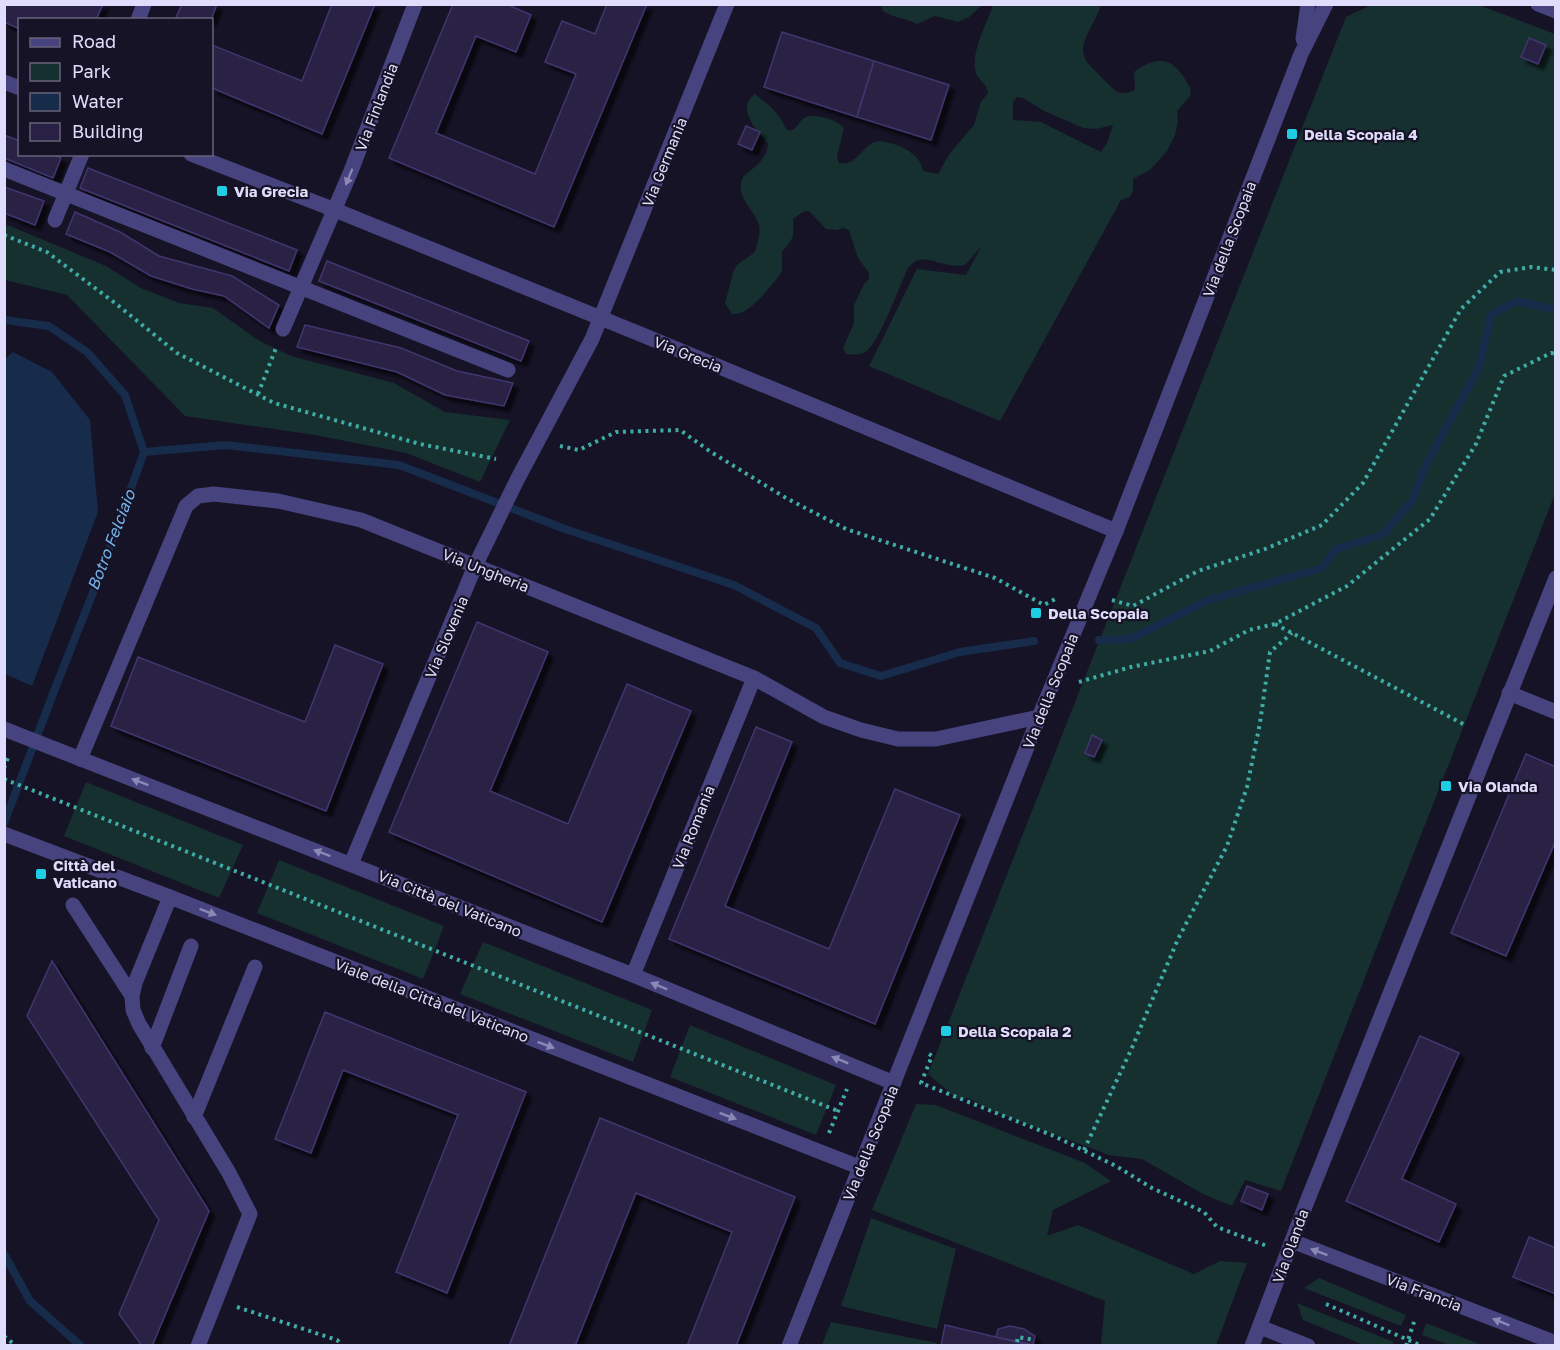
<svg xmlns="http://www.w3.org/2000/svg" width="1560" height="1350" font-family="'Golos Text',sans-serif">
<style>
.green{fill:#162f2f;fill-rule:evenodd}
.water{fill:#172b4a}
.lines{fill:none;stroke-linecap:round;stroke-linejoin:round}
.stream{stroke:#172b4a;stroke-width:8}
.building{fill:#292145;stroke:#41366e;stroke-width:1.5;filter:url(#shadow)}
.path{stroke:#3faca6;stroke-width:4;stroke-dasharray:3 4.5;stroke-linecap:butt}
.minor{stroke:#46437f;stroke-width:15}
.oneway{fill:#8b88b7}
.poi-dot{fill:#1fcee4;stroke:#161326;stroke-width:2}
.labels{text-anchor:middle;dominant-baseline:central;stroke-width:4.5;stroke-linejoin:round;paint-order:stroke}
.street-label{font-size:15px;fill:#e0dcfb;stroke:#161326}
.poi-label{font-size:15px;font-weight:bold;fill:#e0dcfb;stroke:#161326;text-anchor:start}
.water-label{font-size:16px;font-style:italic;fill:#76b5ee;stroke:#161326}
</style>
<defs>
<filter id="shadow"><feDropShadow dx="5.5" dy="5.5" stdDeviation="1.5" flood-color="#0009"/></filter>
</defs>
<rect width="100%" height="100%" fill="#161326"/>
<g class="green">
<path d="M881,5H982L969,17L958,22L935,16L917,24C906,18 893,18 883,11Z"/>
<path d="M993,5H1101C1097,19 1085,33 1083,48C1083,53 1084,58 1087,62C1088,64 1115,91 1117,92C1122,94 1130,93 1135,90L1134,72C1162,51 1177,61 1191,90L1190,96L1177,111L1178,122L1175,135L1167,151L1150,170L1133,179V191L1130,197L1121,200L1000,421L869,366L917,269L966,275L981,247L965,265C946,269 932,257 920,260C915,260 911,265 908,268C900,284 879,345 865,352C860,355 852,355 846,354L843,348L854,323V305L864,284L869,279V273L858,258L849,230L843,228L837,230L826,229L809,211L803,212L793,219C794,237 794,238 782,252V271L779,276C768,289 749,316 732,314L725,303L734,270L738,264L754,253C757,246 761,233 759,225C754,209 734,196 743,177C754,166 766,162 768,144C757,131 735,108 755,94C769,105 779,113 786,129L791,131C797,128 799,122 804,118C814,112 838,120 844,128L837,157L839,163C858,167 863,142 879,141C897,143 920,152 923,171L938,174L950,153L974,125L981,102L988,93C987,84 979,81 976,73C970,52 987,24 993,5ZM1017,97L1023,98L1044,111L1083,128L1096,129L1113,125L1107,143L1101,152L1041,122L1013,120V102Z"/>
<polygon points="1371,5 1479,5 1555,34 1555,494 1281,1191 1245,1180 1232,1206 1203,1194 1142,1159 1109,1155 995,1112 968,1098 957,1099 928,1074 1346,17"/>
<polygon points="5,224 106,266 141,288 179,303 213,308 258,340 291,356 394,383 445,412 510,420 480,482 406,453 315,435 185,416 67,295 5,280"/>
<polygon points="86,782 243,845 219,898 64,836"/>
<polygon points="279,860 444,926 423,979 257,913"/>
<polygon points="483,942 652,1010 633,1062 460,994"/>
<polygon points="690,1025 836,1085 816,1135 670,1077"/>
<polygon points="916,1104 936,1105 1085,1163 1111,1181 1053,1210 1047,1236 1078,1225 1194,1274 1220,1261 1247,1263 1216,1345 1101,1345 1105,1301 872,1210"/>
<polygon points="871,1218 956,1249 937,1329 841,1306"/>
<polygon points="1319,1278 1406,1315 1401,1326 1304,1288"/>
<polygon points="1297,1303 1394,1342 1392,1345 1364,1345 1303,1320"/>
<polygon points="831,1322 937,1343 936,1346 822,1345"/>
<polygon points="1426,1323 1482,1345 1449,1345 1422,1335"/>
</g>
<polygon class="water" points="13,352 52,372 90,420 98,512 32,686 5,674 4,360"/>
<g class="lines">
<g class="stream">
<polyline points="4,320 49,326 87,352 125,395 144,452 98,580 56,686 4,823"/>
<polyline points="144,452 226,445 399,465 565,529 734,585 816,628 840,663 881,676 960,652 1034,641"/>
<polyline points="1099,640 1130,639 1208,600 1322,568 1336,549 1382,535 1412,501 1424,469 1479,367 1491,315 1517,301 1556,310"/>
<polyline points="4,1254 30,1301 81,1346"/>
</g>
</g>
<g class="building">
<polygon points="4,4 103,4 96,20 20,20 20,29 4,22"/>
<polygon points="182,4 217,4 211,20 175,20"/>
<polygon points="332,4 375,4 322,134 212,88 212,45 302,81"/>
<polygon points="453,4 506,4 531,15 516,52 476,36 436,133 535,174 576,74 545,62 562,21 595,34 607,4 647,4 554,227 389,158"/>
<polygon points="782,32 874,61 857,117 764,87"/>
<polygon points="1529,38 1546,45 1538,64 1521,57"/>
<polygon points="874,61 949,85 931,140 857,117"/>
<polygon points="746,126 760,132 752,150 738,144"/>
<polygon points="4,135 20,141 20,154 52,154 61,158 53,178 4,158"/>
<polygon points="88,168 297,250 289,271 80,188"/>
<polygon points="4,187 44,201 35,225 4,213"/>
<polygon points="75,212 120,232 159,256 232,276 279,305 269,328 224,296 192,289 151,276 110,252 66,234"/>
<polygon points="327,261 529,341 521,361 319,281"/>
<polygon points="305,325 401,348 457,371 513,383 504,406 445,395 397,372 297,347"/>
<polygon points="477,622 548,652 490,791 568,824 627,684 691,711 602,922 389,832"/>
<polygon points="335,645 383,664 326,811 111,726 138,657 305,722"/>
<polygon points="756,727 792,742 725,906 829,949 895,789 960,815 875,1024 669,939"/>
<polygon points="1092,735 1102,740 1094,757 1085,753"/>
<polygon points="1526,754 1556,767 1556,840 1506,956 1451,933"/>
<polygon points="52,961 209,1211 152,1346 142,1346 119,1314 159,1220 27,1016"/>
<polygon points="325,1012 526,1092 447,1293 396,1272 458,1115 343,1070 311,1153 275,1139"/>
<polygon points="1420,1036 1459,1053 1402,1179 1456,1204 1439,1242 1346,1201"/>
<polygon points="600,1118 795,1197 736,1346 687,1346 732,1232 636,1193 575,1346 509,1346"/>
<polygon points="1247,1186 1268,1194 1262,1210 1241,1201"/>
<polygon points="1529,1237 1556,1248 1556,1294 1513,1277"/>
<polygon points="945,1325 1017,1342 1035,1346 941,1346"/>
<polygon points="1010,1326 1024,1329 1035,1336 1033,1345 996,1337 998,1329"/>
</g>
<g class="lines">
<g class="path">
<polyline points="4,235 47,252 115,303 177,353 274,403 420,444 496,459"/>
<polyline points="258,394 276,348"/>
<polyline points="560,446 579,450 616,432 680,430 711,452 786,498 846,529 995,578 1044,605 1057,598"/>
<polyline points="1112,600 1133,606 1198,571 1265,549 1322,525 1363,483 1461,309 1500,272 1531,267 1556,270"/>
<polyline points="1275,624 1467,726"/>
<polyline points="1079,682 1131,667 1210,651 1249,630 1275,624 1347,586 1430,519 1476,444 1504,376 1551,353 1556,354"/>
<polyline points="4,768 9,755"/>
<polyline points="4,779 838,1111"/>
<polyline points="929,1054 932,1056 921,1083 1054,1136 1116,1166 1152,1188 1204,1212 1217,1227 1267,1246"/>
<polyline points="829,1133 847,1089"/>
<polyline points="1084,1150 1131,1050 1178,939 1227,846 1247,787 1260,723 1270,652 1292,633"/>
<polyline points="1326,1304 1422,1346"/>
<polyline points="237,1307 337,1340 343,1346"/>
<polyline points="4,1336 16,1346"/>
<polyline points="1017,1342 1018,1337 1034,1340"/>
<polyline points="1406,1346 1415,1319"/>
</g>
<g class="minor">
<polyline points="1538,4 1556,11"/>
<polyline points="138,20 144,4"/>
<polyline points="1303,39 1308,4"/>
<polyline points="4,82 20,88"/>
<polyline points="191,154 335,210 645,336 1116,531"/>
<polyline points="4,169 508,370"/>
<polyline points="55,220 82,154"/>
<polyline points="283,329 351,171 415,4"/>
<polyline points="1509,693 1556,712"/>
<polyline points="4,729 633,975 894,1083"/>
<polyline points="80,759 186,506 198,496 214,494 278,501 361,520 754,678 824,717 861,730 898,739 936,739 1039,717"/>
<polyline points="4,834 170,897 859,1167"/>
<polyline points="351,864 475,566 517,480 592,339 727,4"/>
<polyline points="170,897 135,983 132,996 133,1010 139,1024 229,1173 250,1214 198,1346"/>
<polyline points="73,905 132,996"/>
<polyline points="633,975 754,678"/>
<polyline points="152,1048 191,946"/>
<polyline points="194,1117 255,967"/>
<polyline points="1292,1241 1556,1343"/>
<polyline points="1260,1327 1308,1346"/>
<polyline points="789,1346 1039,717 1116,531 1301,54 1326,4"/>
<polyline points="1252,1346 1306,1204 1556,578"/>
</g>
</g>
<defs><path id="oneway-solid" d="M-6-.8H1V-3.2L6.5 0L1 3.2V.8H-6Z" transform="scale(1.5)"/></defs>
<g class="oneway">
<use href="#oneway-solid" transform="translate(349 177) rotate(112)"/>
<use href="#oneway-solid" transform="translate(140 782) rotate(-159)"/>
<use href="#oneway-solid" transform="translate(322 853) rotate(-159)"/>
<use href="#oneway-solid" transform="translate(208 912) rotate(21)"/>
<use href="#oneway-solid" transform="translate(659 986) rotate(-158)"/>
<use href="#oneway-solid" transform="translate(546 1045) rotate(21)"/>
<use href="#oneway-solid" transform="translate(840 1060) rotate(-158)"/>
<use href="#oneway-solid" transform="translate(728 1116) rotate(21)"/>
<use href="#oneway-solid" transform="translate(1319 1252) rotate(-159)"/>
<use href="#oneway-solid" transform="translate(1501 1322) rotate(-158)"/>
</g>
<g class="poi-dot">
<rect x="1286" y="128" width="12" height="12" rx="3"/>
<rect x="216" y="185" width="12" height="12" rx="3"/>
<rect x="1030" y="607" width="12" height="12" rx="3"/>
<rect x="1440" y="780" width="12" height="12" rx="3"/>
<rect x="35" y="868" width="12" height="12" rx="3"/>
<rect x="940" y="1025" width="12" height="12" rx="3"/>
</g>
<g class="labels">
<g class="street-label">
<text transform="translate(376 107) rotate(-69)">Via Finlandia</text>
<text transform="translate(664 162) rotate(-68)">Via Germania</text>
<text transform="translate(1229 239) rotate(-69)">Via della Scopaia</text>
<text transform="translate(688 354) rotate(22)">Via Grecia</text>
<text transform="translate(486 570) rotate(22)">Via Ungheria</text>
<text transform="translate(446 637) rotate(-67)">Via Slovenia</text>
<text transform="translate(1050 691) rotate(-68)">Via della Scopaia</text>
<text transform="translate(693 827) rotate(-68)">Via Romania</text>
<text transform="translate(450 903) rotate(22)">Via Città del Vaticano</text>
<text transform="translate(432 1000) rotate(21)">Viale della Città del Vaticano</text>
<text transform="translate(870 1143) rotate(-68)">Via della Scopaia</text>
<text transform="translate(1290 1246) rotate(-70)">Via Olanda</text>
<text transform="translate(1424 1292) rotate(21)">Via Francia</text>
</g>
<g class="poi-label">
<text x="1304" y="134">Della Scopaia 4</text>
<text x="234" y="191">Via Grecia</text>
<text x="1048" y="613">Della Scopaia</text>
<text x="1458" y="786">Via Olanda</text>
<text x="53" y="865">Città del<tspan x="53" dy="17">Vaticano</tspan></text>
<text x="958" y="1031">Della Scopaia 2</text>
</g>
<g class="water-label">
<text transform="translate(111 540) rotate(-69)">Botro Felciaio</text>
</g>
</g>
<rect width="1560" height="1350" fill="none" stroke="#e0dcfb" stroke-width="12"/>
<rect x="18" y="18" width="195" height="138" fill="#161326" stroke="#67637b" stroke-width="1.5"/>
<rect x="30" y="38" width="30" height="9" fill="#46437f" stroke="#67637b" stroke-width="1.5"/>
<text x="72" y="48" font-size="18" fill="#e0dcfb">Road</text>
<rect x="30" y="63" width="30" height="18" fill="#162f2f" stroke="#67637b" stroke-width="1.5"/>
<text x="72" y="78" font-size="18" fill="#e0dcfb">Park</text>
<rect x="30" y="93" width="30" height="18" fill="#172b4a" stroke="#67637b" stroke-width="1.5"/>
<text x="72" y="108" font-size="18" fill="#e0dcfb">Water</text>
<rect x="30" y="123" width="30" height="18" fill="#292145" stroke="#67637b" stroke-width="1.5"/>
<text x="72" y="138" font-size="18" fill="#e0dcfb">Building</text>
</svg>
